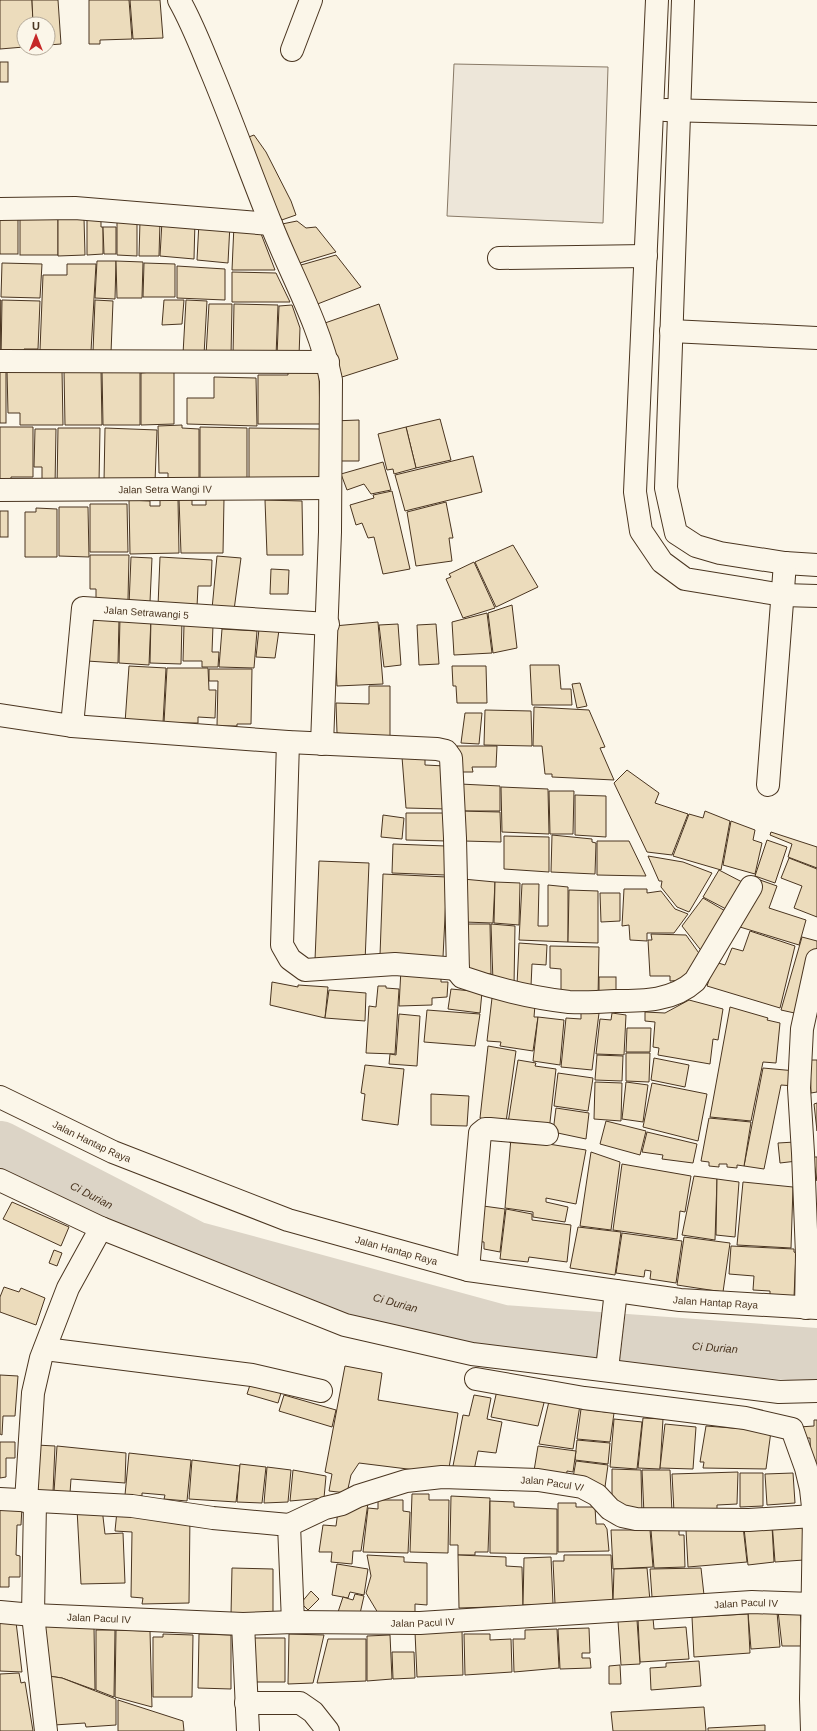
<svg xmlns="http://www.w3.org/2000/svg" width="817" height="1731" font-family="Arial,sans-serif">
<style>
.pitch{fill:#ede6d9;stroke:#887966}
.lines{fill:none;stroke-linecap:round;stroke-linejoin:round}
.river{stroke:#dcd4c6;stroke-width:54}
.building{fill:#ecdcbc;stroke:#4a3520}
.minor-casing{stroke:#4a3520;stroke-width:24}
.minor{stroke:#fbf6e9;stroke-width:22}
.labels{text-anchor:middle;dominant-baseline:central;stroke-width:3;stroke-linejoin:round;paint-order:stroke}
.street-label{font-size:10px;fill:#4a3520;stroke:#fbf6e9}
.water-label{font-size:11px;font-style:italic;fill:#4a3520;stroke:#fbf6e9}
</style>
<rect width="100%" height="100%" fill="#fbf6e9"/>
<polygon class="pitch" points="454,64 608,67 603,223 447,216"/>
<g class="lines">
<path class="river" id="s1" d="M0,1148L194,1248L503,1332L817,1355"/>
</g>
<g class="building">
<polygon points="0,0 32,0 33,24 24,24 24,47 0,49"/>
<polygon points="32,0 58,0 61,44 48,45 48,24 33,24"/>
<polygon points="89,0 129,0 132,39 100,40 100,44 89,44"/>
<polygon points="130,0 160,0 163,38 133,39"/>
<rect x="0" y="62" width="8" height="20"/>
<polygon points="254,135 266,152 291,201 296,215 276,222 241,140"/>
<rect x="0" y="218" width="18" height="36"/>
<rect x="20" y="218" width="38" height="37"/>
<polygon points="58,218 84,218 85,255 58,256"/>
<polygon points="87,218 101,219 101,227 103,227 103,254 87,255"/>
<polygon points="137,220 137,256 117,255 117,221"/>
<polygon points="140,221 160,221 159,256 139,256"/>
<polygon points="162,221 195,221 194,259 160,256"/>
<polygon points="297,221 306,228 316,227 336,252 293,265 277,225"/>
<polygon points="199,222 230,224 228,263 197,260"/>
<polygon points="234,225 258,226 275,270 232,270"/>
<polygon points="103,227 116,227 116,254 104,254"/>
<polygon points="336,255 361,287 315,305 294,267"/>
<polygon points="97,261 116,261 115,299 95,298"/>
<polygon points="116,261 143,262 142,298 117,298"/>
<polygon points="2,263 42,264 40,298 1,297"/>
<polygon points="144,263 175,264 175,297 143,297"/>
<polygon points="67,264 96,264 91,351 40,350 43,275 67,275"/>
<polygon points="177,266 225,269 225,300 177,298"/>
<polygon points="232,272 276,273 290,302 232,302"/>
<polygon points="0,300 1,300 0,351"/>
<polygon points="2,300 40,301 38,349 24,349 24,355 1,358"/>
<polygon points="95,300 113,301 111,353 93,352"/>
<polygon points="164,300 184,300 182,324 162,325"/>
<polygon points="186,300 207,301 204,355 183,354"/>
<polygon points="209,304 232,304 231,356 206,355"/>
<polygon points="234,304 278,305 276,356 233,355"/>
<polygon points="379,304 398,359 342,377 325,323"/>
<polygon points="292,305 300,328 299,356 277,356 279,306"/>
<polygon points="62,370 63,425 20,425 20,413 8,413 7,371"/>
<polygon points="64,370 101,370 102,425 65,425"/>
<polygon points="102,370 140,370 140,425 103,425"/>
<polygon points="174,370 174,424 141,425 141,373"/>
<polygon points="288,370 319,371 320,424 258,424 258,375 288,375"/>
<rect x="0" y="371" width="6" height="52"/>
<polygon points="214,377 256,378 257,426 187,424 187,398 214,398"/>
<polygon points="440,419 451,460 416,468 406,427"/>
<polygon points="359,420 359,461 333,461 332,421"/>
<polygon points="182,425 182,428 199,429 199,479 168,479 168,473 159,473 158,426"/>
<polygon points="0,427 33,427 33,477 11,477 11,481 0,481"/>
<polygon points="200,427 247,428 247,484 200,482"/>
<polygon points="406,427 416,468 394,474 393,469 387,470 378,434"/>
<polygon points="58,428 100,428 99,483 57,487"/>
<polygon points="105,428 157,430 155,482 104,481"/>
<polygon points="249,428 320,429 321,480 249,484"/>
<polygon points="35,429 56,429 55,486 42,485 42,467 34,467"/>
<polygon points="473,456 482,492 405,511 395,475"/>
<polygon points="383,462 391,490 371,494 364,484 347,490 341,474"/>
<polygon points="392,491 410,569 383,574 374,537 368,538 362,523 356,525 350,505 374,498 373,495"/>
<polygon points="160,498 178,499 179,553 130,554 129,500 150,501 150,506 160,506"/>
<polygon points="179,499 192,499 192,505 206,505 206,499 224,499 223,553 181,553"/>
<polygon points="265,500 302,501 303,555 267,555"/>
<polygon points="446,502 453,538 449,538 452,561 416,566 407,512"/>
<polygon points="90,504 127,504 128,552 90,552"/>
<polygon points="59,507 88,507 89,557 59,556"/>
<polygon points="36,508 57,509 57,557 25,557 25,512 36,512"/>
<rect x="0" y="511" width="8" height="26"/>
<polygon points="513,545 538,587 496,607 475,562"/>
<polygon points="90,555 129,555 128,600 114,599 114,604 96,603 96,589 90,589"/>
<polygon points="217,556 241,558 234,610 212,609"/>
<polygon points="131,557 152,558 150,602 129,605"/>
<polygon points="160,557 212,560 211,586 198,586 197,607 158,606"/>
<polygon points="474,562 495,608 463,618 446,579 451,577 449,574"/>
<polygon points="271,569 289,570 288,594 270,594"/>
<polygon points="512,605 517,648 493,653 488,613"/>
<polygon points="487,613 492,653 454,655 452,622"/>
<polygon points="120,617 151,618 149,665 119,663"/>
<polygon points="90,618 119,619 118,663 87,661"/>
<polygon points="151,618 182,619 181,664 150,663"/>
<polygon points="378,622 383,684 337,686 334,626"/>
<polygon points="398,624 401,665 384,667 379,625"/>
<polygon points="436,624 439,664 419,665 417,625"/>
<polygon points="184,625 213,625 212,652 219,652 218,667 202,667 202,661 183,661"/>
<polygon points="222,629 257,631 254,668 219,667"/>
<polygon points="259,629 279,630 275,658 256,657"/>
<polygon points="530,665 559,665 561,689 571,689 572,705 532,705"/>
<polygon points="129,666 166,668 163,723 125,723"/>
<polygon points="452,666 486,666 487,703 457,703 456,686 453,686"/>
<polygon points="167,668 208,668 209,690 216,690 215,718 198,717 198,723 164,723"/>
<polygon points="209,669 252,669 251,724 237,724 237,726 217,726 218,681 209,681"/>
<polygon points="580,683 587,706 577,708 572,684"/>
<polygon points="369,686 390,686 390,739 337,733 336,703 369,704"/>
<polygon points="534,707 589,710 605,747 600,748 614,780 552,777 552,774 545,774 542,746 533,746"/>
<polygon points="485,710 531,711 532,746 484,745"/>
<polygon points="465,713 482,713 479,744 461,743"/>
<polygon points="457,746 497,746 496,767 472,767 473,772 459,772"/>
<polygon points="402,757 425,757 425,765 445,766 448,809 406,808"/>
<polygon points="627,770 659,793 655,803 688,814 672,855 647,852 614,783"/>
<polygon points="460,784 500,786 500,811 461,811"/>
<polygon points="501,787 548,789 549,834 502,832"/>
<polygon points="549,791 574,791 573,834 550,834"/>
<polygon points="575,795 606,796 606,837 575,835"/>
<polygon points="460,811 500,812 501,842 464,841"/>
<polygon points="705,811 730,821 721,870 673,856 689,814 703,818"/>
<polygon points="406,813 447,813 447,841 406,840"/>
<polygon points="383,815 404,818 402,839 381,837"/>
<polygon points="731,821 755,830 753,840 762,843 755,874 723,865"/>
<polygon points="771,832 817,847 817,868 788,857 792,844 770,835"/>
<polygon points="552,835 592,839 592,842 596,843 595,874 551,872"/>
<polygon points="504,836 549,837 549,872 504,869"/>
<polygon points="767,840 787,847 775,883 755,876"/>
<polygon points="597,841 629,841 646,876 597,875"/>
<polygon points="393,844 446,846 445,875 392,873"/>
<polygon points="648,856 683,862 712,873 689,912 677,907 661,887 662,881 659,881"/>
<polygon points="789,858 817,869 817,917 794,908 802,886 781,878"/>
<polygon points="319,861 369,863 365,962 315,960"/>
<polygon points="719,870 744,883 728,910 703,897"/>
<polygon points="383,874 447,877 443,957 380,955"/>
<polygon points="463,879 495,882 493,923 464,922"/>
<polygon points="760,880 777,886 769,908 806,920 799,945 740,927"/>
<polygon points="495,882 520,883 519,925 494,923"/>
<polygon points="522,884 539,884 538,926 548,926 548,885 568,887 568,942 519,940"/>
<polygon points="624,889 647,889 647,893 661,891 675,909 688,914 674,933 647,933 647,941 630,940 629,925 622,926"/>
<polygon points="569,890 598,891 598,943 568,942"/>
<polygon points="600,893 620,893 620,921 601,922"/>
<polygon points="703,898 727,912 703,953 682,926"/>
<polygon points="464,924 490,924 491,974 467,974"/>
<polygon points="491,924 515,926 514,986 493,982"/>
<polygon points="750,931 795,946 780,1008 707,986 715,962 725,965 732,948 743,951"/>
<polygon points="651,934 686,935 701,956 686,980 670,981 670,976 650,976 648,940 652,940"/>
<polygon points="802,937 817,941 817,951 799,1014 781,1010"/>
<polygon points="519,943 547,945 546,965 532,964 531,986 517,985"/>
<polygon points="550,946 599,947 598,998 561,993 561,969 550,968"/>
<polygon points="401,969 441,971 441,982 448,982 447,997 432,998 432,1005 399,1006"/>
<rect x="599" y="977" width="17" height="20"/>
<polygon points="272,982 298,987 298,985 328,987 325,1018 270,1005"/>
<polygon points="378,986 386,986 386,988 399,989 395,1054 366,1053 369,1006 376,1007"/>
<polygon points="451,989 482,992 480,1013 448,1009"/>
<polygon points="329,990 366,993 365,1021 325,1018"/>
<polygon points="492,998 535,1005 534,1017 538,1017 533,1051 500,1046 501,1042 487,1041"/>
<polygon points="689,1000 723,1009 718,1040 713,1039 710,1064 658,1055 659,1048 653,1047 655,1022 645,1021 645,1012 665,1013"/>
<polygon points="730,1007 768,1018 767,1020 780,1023 776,1063 763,1062 751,1121 710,1117"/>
<polygon points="427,1010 480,1014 475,1046 424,1042"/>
<polygon points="581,1011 599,1013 592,1070 561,1067 566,1018 581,1019"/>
<polygon points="612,1013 626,1015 624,1055 596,1054 600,1019 611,1020"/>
<polygon points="399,1014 420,1016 417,1066 389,1064 390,1054 396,1055"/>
<polygon points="538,1017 564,1020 560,1065 533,1061"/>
<polygon points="627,1028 651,1028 650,1052 626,1052"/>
<polygon points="488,1046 516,1051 506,1122 480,1118"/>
<polygon points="626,1053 650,1053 649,1082 626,1081"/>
<polygon points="597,1055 623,1056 622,1081 595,1080"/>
<polygon points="654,1058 689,1065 685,1087 651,1080"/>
<polygon points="518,1060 536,1063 535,1066 556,1069 549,1131 508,1123"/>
<polygon points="810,1060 817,1060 817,1092 811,1093"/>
<polygon points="365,1065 404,1069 398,1125 362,1120 365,1094 361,1093"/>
<polygon points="763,1068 796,1071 795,1086 781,1085 764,1169 744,1166"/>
<polygon points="558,1073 593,1078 588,1111 554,1106"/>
<polygon points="595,1082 622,1083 621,1121 594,1119"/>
<polygon points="626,1082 648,1085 643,1122 622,1119"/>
<polygon points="652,1083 707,1094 698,1141 643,1127"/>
<polygon points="431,1094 469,1096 467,1126 431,1125"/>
<polygon points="817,1103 817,1131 814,1104"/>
<polygon points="556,1108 589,1113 586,1139 553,1132"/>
<polygon points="709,1118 751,1122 744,1166 737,1165 737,1168 727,1167 727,1164 719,1164 719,1167 709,1166 709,1162 701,1161"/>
<polygon points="606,1121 646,1131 640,1155 600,1144"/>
<polygon points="647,1132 697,1144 693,1163 662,1159 663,1155 642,1152"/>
<polygon points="511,1138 586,1150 576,1204 546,1198 546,1202 568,1207 565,1222 533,1217 533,1212 505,1208"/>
<polygon points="795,1142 797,1161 780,1163 778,1143"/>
<polygon points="591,1152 620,1162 611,1230 580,1226"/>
<polygon points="813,1157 817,1157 817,1181"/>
<polygon points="622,1164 691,1176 685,1212 680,1211 677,1239 613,1230"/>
<polygon points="694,1176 717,1179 715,1240 682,1235"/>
<polygon points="717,1179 739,1182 735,1237 716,1235"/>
<polygon points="743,1182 793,1187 791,1248 737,1245"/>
<polygon points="12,1202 69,1227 61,1246 3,1219"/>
<polygon points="476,1205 505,1209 500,1252 484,1249 484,1242 473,1241"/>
<polygon points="506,1209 532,1214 532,1220 571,1225 567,1262 529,1257 528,1262 500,1259"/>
<polygon points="578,1227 621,1232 615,1275 570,1268"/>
<polygon points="622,1233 682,1241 676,1283 650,1279 651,1271 645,1270 644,1277 616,1273"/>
<polygon points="684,1237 730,1243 723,1292 677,1285"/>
<polygon points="731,1246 794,1249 794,1252 796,1253 794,1297 770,1296 770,1291 753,1290 754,1276 729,1274"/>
<polygon points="54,1250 62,1253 57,1266 49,1263"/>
<polygon points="4,1287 19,1292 21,1288 45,1298 36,1325 0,1312 0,1297"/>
<polygon points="345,1366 382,1373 378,1400 458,1413 448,1474 359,1463 351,1475 347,1493 329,1491 332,1474 325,1472"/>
<polygon points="0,1375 18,1376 15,1416 3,1416 2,1435 0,1434"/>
<polygon points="250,1385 281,1393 278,1403 247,1394"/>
<polygon points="498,1386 545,1399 538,1426 491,1417"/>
<polygon points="284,1395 336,1410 332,1427 279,1411"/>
<polygon points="474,1395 491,1398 487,1419 502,1422 496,1453 478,1451 473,1475 452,1471 463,1415 469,1416"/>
<polygon points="550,1397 580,1405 573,1449 539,1444"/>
<polygon points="581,1409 614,1413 610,1442 577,1439"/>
<polygon points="643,1418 663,1419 660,1469 638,1468"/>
<polygon points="614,1419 642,1422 637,1469 610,1467"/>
<polygon points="814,1420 817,1420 817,1468 811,1468 810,1438 800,1438 799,1427 814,1426"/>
<polygon points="665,1424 696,1427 693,1469 660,1468"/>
<polygon points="706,1426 771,1431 766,1469 703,1468 704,1462 700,1462"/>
<polygon points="577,1440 610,1443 608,1464 575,1460"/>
<polygon points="0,1442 15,1442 15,1458 6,1458 6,1477 0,1478"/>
<polygon points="36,1445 55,1446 53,1492 34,1490"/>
<polygon points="57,1446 126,1453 125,1483 71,1479 70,1493 54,1492"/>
<polygon points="538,1446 576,1451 573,1472 567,1471 566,1479 533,1477"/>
<polygon points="129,1453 191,1460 187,1501 164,1499 165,1495 142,1493 142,1496 125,1495"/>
<polygon points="192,1460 240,1466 236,1502 189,1499"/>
<polygon points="576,1461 608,1465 605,1487 572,1483"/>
<polygon points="240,1464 266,1467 262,1503 237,1502"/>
<polygon points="267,1467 291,1470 288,1502 264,1503"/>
<polygon points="612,1469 641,1470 642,1514 612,1501"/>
<polygon points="293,1470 326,1476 324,1498 290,1501"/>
<polygon points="642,1470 670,1470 672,1512 644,1514"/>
<polygon points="738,1472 737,1504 717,1505 717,1511 674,1512 672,1474"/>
<polygon points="740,1473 763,1473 763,1506 740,1507"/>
<polygon points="793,1473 795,1503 767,1505 765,1474"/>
<polygon points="412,1494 429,1494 429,1500 449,1500 448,1553 410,1552"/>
<polygon points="451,1496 490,1498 488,1552 475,1552 475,1555 458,1555 458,1545 450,1545"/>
<polygon points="378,1500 403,1500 403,1511 410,1512 408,1553 363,1552 368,1508 378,1509"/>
<polygon points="490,1501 514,1502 514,1507 557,1509 557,1554 490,1553"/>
<polygon points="368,1503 361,1551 353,1551 352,1564 331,1562 332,1552 319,1552 323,1525 336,1526 338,1511"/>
<polygon points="558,1503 576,1503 576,1507 595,1507 596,1524 604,1524 607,1529 609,1551 558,1552"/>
<polygon points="0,1505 22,1507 21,1525 17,1525 16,1555 20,1556 20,1577 9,1577 9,1587 0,1587"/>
<polygon points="102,1508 105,1534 123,1533 125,1583 81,1584 77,1509"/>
<polygon points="117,1511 190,1516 189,1603 142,1604 143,1598 131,1597 132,1532 115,1531"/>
<polygon points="802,1521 804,1560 775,1562 772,1522"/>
<polygon points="743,1526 747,1562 688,1567 686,1530"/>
<polygon points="772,1526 774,1562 748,1565 744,1528"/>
<polygon points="611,1530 650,1530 653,1567 613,1569"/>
<polygon points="651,1530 679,1530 679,1535 684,1535 685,1567 654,1568"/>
<polygon points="367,1555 404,1557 404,1562 427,1563 427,1605 415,1604 415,1612 378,1613 366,1593 371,1576"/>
<polygon points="458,1555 506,1557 506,1566 522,1567 523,1606 459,1608"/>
<polygon points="564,1555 611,1555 613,1603 555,1604 553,1561 564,1561"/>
<polygon points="551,1557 553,1604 523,1605 524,1558"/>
<polygon points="337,1564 368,1569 364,1595 350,1592 348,1598 332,1595"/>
<polygon points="232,1568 273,1569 273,1614 231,1615"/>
<polygon points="647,1568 650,1601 613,1602 614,1569"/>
<polygon points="701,1568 704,1595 652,1597 650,1569"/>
<polygon points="311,1591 319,1599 308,1610 301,1603"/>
<polygon points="355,1594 364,1596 359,1618 336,1618 343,1597 353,1600"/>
<polygon points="778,1611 800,1611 803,1646 782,1646"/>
<polygon points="777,1612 780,1647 751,1649 748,1613"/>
<polygon points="748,1614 750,1653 694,1657 692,1617"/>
<polygon points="653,1618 654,1629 686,1627 689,1659 640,1662 638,1619"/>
<polygon points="637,1620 640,1664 621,1665 618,1621"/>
<polygon points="0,1621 16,1622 22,1672 0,1671"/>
<polygon points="41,1623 94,1627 95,1690 62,1678 42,1675"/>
<polygon points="589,1628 590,1653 582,1653 582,1658 590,1658 591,1668 560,1669 558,1629"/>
<polygon points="557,1629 559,1668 514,1672 513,1639 525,1639 525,1630"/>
<polygon points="96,1630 115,1630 114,1697 96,1690"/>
<polygon points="116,1630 150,1631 152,1707 115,1697"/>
<polygon points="462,1631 463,1675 417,1677 415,1632"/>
<polygon points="163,1634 193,1635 192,1697 153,1697 153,1637 163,1637"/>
<polygon points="199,1634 231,1635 231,1689 198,1688"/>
<polygon points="289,1634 324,1635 313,1683 288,1684"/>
<polygon points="464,1634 490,1634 490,1640 511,1639 512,1672 465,1675"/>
<polygon points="390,1635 392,1679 367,1681 367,1636"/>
<polygon points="253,1638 285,1638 285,1682 248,1682"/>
<polygon points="328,1639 366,1639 366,1681 317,1683"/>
<polygon points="392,1652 414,1652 415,1678 393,1679"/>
<polygon points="699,1661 701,1686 651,1690 650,1668 666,1667 666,1663"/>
<polygon points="620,1665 621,1684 609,1684 609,1666"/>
<polygon points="19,1673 21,1683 25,1682 33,1731 0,1731 0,1674"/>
<polygon points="42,1675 62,1678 116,1699 116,1725 86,1727 85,1723 54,1725"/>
<polygon points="118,1700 183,1721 184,1731 118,1731"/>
<polygon points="704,1707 706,1731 613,1731 611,1712"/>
<polygon points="765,1725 765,1731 708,1731 708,1728"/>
</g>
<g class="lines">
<g class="minor-casing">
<g id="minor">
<path d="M179,0C191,21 200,44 209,66C231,118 250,172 271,224C291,275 320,325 331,380L330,532L322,744"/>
<polyline points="657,0 635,492 641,531 662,562 685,579 783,595 817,596"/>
<polyline points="683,0 666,488 676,533 696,546 720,553 785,563 817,565"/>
<polyline points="292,50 311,0"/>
<polyline points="665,110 817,114"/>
<polyline points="0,209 75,208 271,224"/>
<polyline points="499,258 646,256"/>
<polyline points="671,331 817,338"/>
<polyline points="0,361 328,362"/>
<path id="s2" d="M0,490L330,488"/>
<path d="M0,715L72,726L288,742L437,749L446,751L451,758L455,838L458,972L462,977C496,989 533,998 569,1002C584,1003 600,1002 615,1001C644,1001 673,1001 695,981L751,887"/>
<path id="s3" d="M72,726L83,608L328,624"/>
<polyline points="288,742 282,945 290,959 305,970 395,964 458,969"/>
<polyline points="768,785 785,563"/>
<path id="s4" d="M0,1097L113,1152L288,1220L468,1270L680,1300L817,1308"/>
<polyline points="0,1180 101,1228 345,1325 472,1354 779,1392 817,1391"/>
<polyline points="468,1270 480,1133 485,1129 490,1129 547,1134"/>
<polyline points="806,1308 807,1255 803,1153 799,1088 802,1029 817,960"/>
<polyline points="45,1349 252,1375 321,1391"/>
<polyline points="607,1369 616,1291"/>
<polyline points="476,1379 584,1398 745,1418 792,1429 806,1468 811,1489 814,1516 811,1699 812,1731"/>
<polyline points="0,1499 132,1506 213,1518 289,1525 293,1622"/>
<polyline points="26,1501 33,1393 41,1358 68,1288 101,1228"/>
<polyline points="35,1502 33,1615 46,1731"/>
<path id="s5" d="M289,1525L325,1508L342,1504L358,1496L406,1481L442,1477L538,1480L582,1487L597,1495L610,1509L622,1516L636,1519L749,1520L814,1516"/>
<path id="s6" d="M0,1612L33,1615L243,1624L293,1622L420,1623L752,1602L812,1604"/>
<polyline points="243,1624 248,1731"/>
<polyline points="246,1703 300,1703 313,1712 328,1731"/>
</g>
</g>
<use href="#minor" class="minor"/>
</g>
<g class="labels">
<g class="street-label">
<text stroke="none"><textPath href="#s2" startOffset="165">Jalan Setra Wangi IV</textPath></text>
<text stroke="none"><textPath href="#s3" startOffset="182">Jalan Setrawangi 5</textPath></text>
<text stroke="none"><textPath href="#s4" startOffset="102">Jalan Hantap Raya</textPath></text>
<text stroke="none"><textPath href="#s4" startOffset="426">Jalan Hantap Raya</textPath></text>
<text stroke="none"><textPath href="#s4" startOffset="750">Jalan Hantap Raya</textPath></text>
<text stroke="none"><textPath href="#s5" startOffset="272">Jalan Pacul VI</textPath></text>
<text stroke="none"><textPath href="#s6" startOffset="747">Jalan Pacul IV</textPath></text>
<text stroke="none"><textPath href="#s6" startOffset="99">Jalan Pacul IV</textPath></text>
<text stroke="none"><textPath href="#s6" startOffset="423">Jalan Pacul IV</textPath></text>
</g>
<g class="water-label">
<text stroke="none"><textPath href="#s1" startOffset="103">Ci Durian</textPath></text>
<text stroke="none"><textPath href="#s1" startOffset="427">Ci Durian</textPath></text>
<text stroke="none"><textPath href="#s1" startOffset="751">Ci Durian</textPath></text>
</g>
</g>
<g transform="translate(36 36)"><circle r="19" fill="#fbf6e9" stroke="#b4a999"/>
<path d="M0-3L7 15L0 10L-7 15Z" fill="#c62828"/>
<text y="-6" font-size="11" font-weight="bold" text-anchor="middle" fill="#4a3520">U</text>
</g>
</svg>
